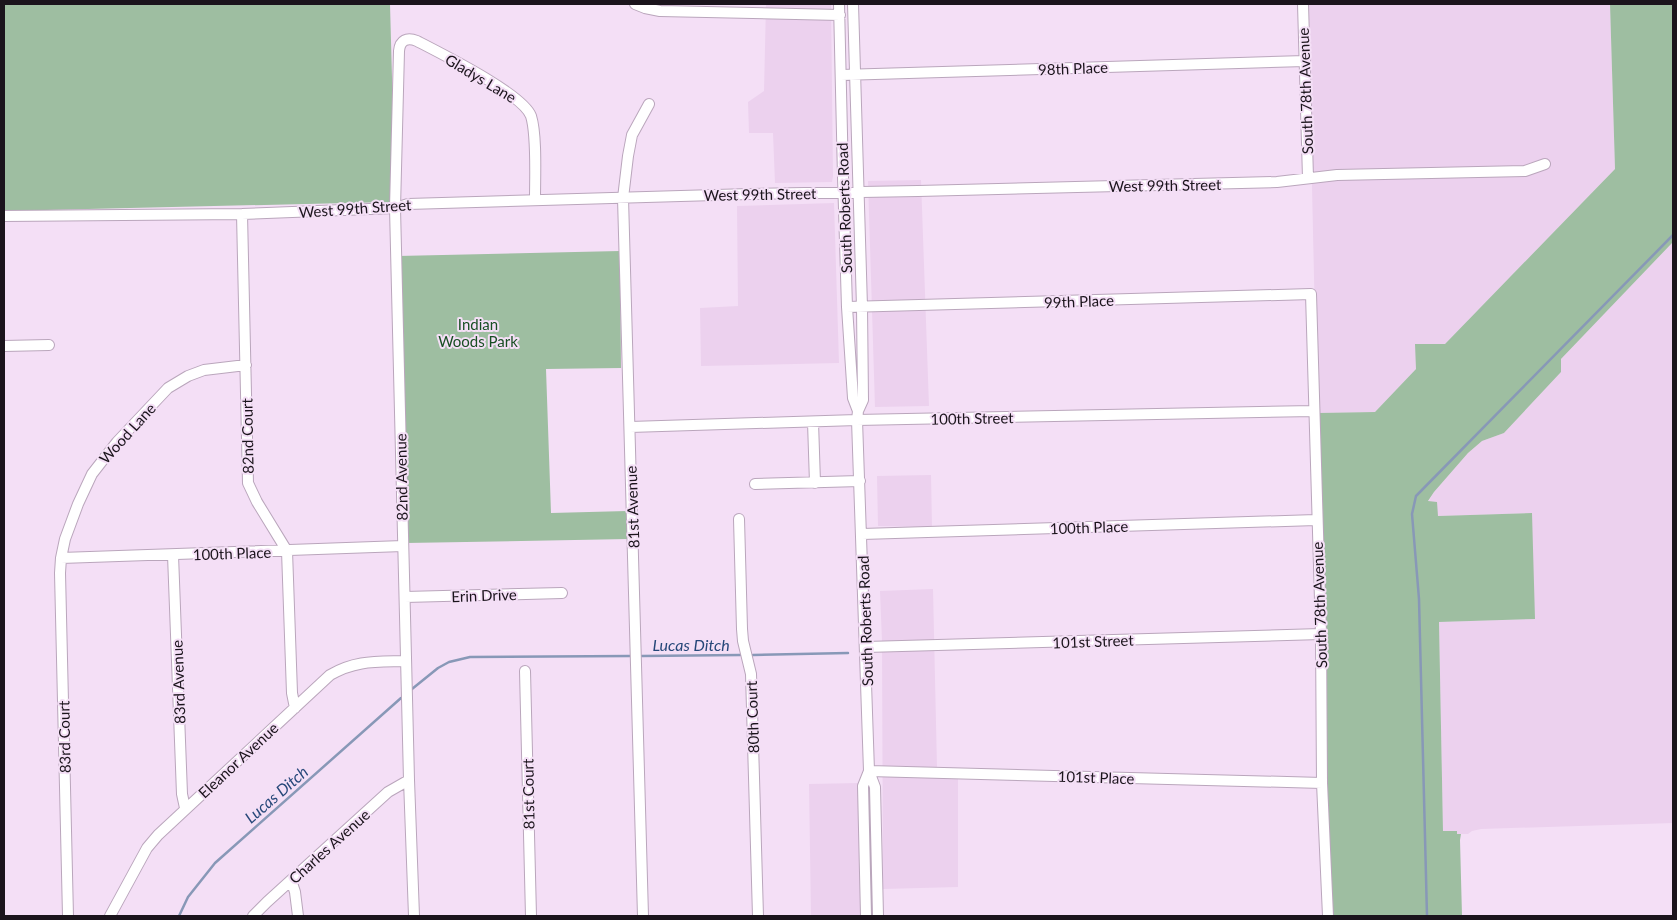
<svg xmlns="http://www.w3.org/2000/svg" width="1677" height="920" viewBox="0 0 1677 920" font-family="Lato,sans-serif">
  <rect width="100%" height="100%" fill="#f4dff6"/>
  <path fill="#ecd1ee" d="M766,4H831L833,176L832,182L775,183L773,133H749L748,102L764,91Z
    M1308,4H1610L1615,169L1445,344L1416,369L1375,412L1317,413Z
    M921,180L929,406L875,407L868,181Z
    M834,203L839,363L701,366L700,308L738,306L737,206Z
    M1673,242V823L1481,829L1472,831L1468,834H1457V831H1443L1439,622L1534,619L1531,513L1438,516L1428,502L1434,492L1468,453L1482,441L1504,433L1561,372V359Z
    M931,475L932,527L878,526L877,476Z
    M933,589L937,767L958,768V887L883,889L882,641L880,591Z
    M859,783L862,916H811L809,784Z"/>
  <path fill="#9ebea1" d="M4,4H390L395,188L393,200L390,202L4,211Z
    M1610,4H1673V242L1561,359V372L1504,433L1482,441L1468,453L1434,492L1428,501L1437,502L1438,516L1532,513L1535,619L1439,622L1443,831H1457V834H1461L1460,840L1462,916H1331L1327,813L1317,413L1375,412L1416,369L1415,344H1445L1615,169Z
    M620,251L621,368L546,369L551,513L627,511L628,539L406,543L398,256Z"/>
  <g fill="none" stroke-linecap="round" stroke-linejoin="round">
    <path stroke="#8898b7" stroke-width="2.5" d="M753,655L848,653
      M642,656L740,655
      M412,689L438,668L449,662L470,657L630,656
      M179,916L188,897L215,863L401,698
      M1427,916L1419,599L1412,514L1416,496L1673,235"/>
    <g stroke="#baa6bc" stroke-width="12">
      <path id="minor" d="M635,4L645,8L660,11L840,15
        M839,4L843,177L847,307L853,398L858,411
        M853,4L862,307L863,400L858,411L857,420L869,771L875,787L878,916
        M1303,4L1308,178
        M841,75L1305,61
        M242,214L248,483L257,502L287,551L292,693L295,708
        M4,216L242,214L395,208L408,204L750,194L918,191L1277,182L1337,175L1525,171L1545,164
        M847,307L1311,294L1321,634L1322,783L1328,916
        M4,346L49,345
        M813,422L815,483
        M630,427L857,420L1314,411
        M755,484L860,481
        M739,519L742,629L743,641L751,674L758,916
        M862,534L1316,520
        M173,555L182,794L185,808
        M61,558L403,546
        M405,597L562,593
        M866,647L1321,634
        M525,671L531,916
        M869,771L1322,783
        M291,880L295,892L298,916
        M68,916L60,573L61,558L65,539L78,504L92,474L117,442L168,388L188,376L204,370L246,365
        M110,916L147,848L158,835L330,675C356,660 376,662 406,661
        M253,916L267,902L388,792L409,780
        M414,916L409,780L395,208L399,51C400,40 407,37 417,41C440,53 523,94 531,116C537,135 535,177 535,199
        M643,916L623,198L628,156L632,135L649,104
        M866,916L863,786L869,771"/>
    </g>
    <use href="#minor" stroke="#fff" stroke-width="10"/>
  </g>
  <g text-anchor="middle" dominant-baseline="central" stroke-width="4" stroke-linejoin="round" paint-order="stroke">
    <g font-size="15" fill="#1b141c" stroke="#f4dff6">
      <text transform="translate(1073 68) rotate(-2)">98th Place</text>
      <text transform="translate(481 78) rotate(31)">Gladys Lane</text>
      <text transform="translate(1305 91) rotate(-92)">South 78th Avenue</text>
      <text transform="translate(1165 185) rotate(-1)">West 99th Street</text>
      <text transform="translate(760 194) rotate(-1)">West 99th Street</text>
      <text transform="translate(355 208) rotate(-4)">West 99th Street</text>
      <text transform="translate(844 208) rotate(-92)">South Roberts Road</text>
      <text transform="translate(1079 301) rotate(-2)">99th Place</text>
      <text transform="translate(972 418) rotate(-1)">100th Street</text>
      <text transform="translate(127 433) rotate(-48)">Wood Lane</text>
      <text transform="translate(247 436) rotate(-91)">82nd Court</text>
      <text transform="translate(401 477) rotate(-91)">82nd Avenue</text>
      <text transform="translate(632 507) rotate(-92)">81st Avenue</text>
      <text transform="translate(1089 527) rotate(-2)">100th Place</text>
      <text transform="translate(232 553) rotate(-2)">100th Place</text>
      <text transform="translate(484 595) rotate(-2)">Erin Drive</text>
      <text transform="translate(1319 605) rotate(-92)">South 78th Avenue</text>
      <text transform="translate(865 621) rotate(-92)">South Roberts Road</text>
      <text transform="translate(1093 641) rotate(-2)">101st Street</text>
      <text transform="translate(178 682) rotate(-92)">83rd Avenue</text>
      <text transform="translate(752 717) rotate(-92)">80th Court</text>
      <text transform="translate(64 737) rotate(-91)">83rd Court</text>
      <text transform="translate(238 760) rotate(-43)">Eleanor Avenue</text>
      <text transform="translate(1096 777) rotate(2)">101st Place</text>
      <text transform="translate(528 794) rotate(-91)">81st Court</text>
      <text transform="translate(329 846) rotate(-42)">Charles Avenue</text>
    </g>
    <g font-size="15" fill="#184f23" stroke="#f4dff6">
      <text x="478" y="324">Indian<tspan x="478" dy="17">Woods Park</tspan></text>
    </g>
    <g font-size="16" font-style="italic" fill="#264779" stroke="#f4dff6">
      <text x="691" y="644">Lucas Ditch</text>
      <text transform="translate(276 794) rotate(-41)">Lucas Ditch</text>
    </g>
  </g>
  <rect width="1677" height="920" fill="none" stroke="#1b141c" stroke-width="10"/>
</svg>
